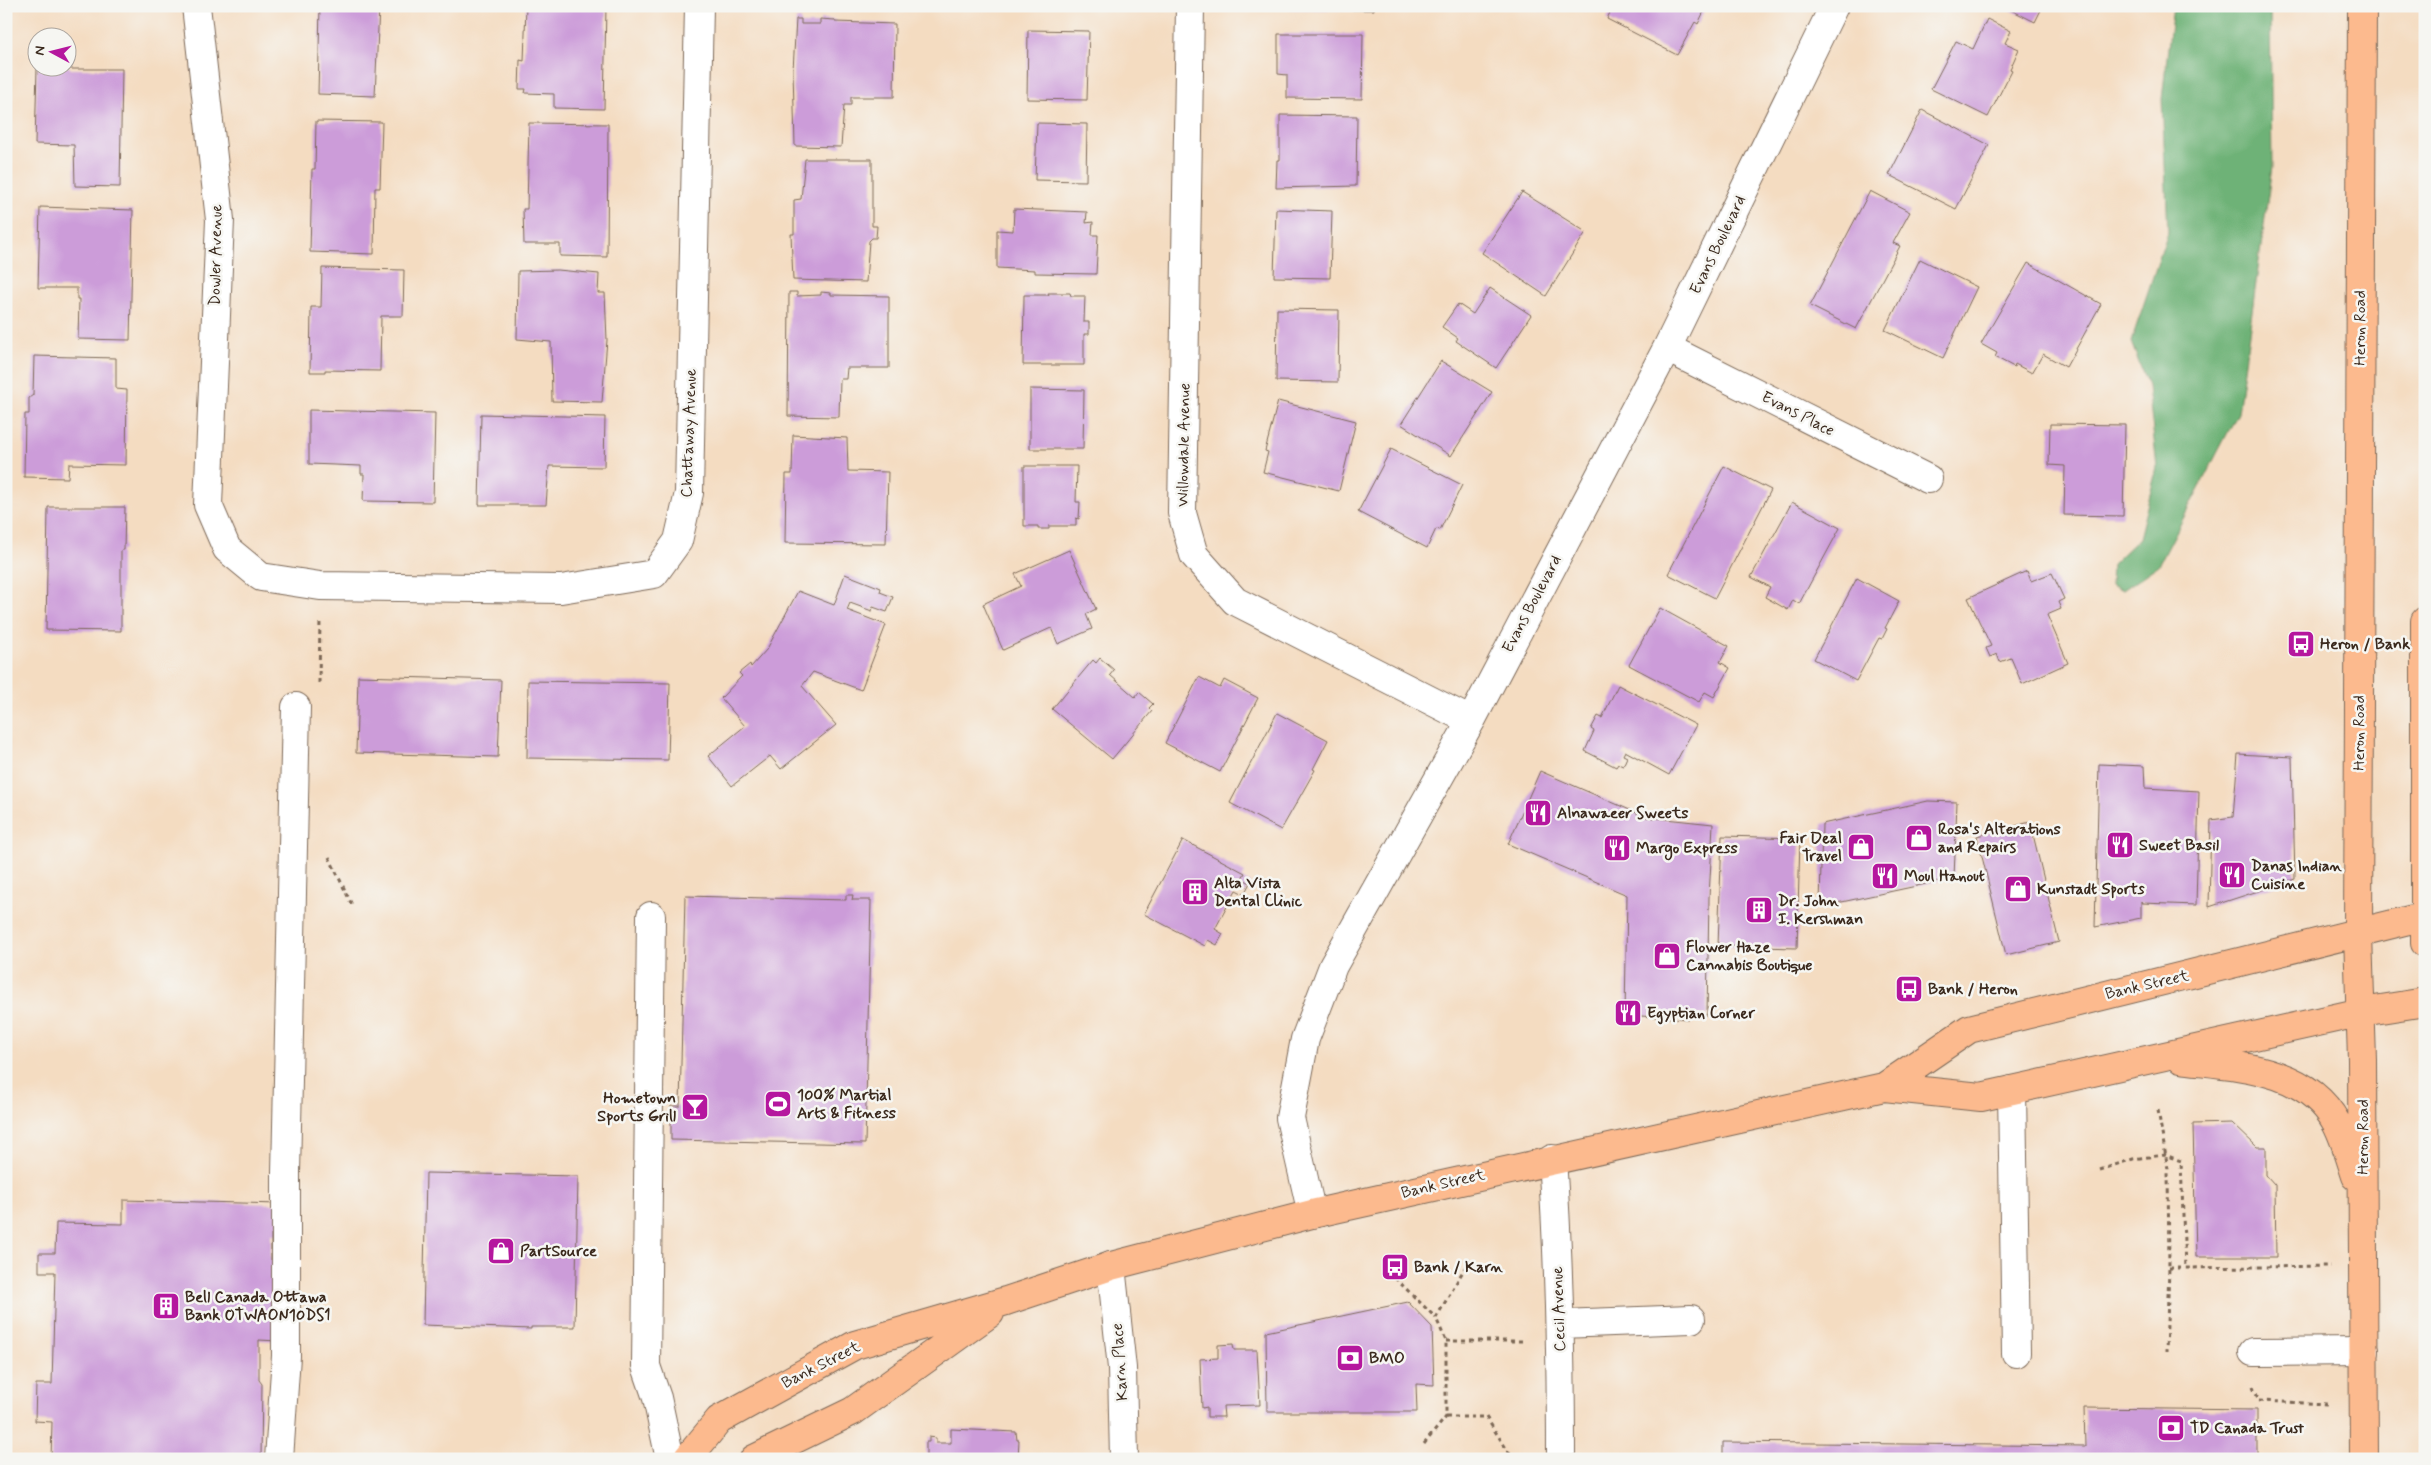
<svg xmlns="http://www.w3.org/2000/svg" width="2431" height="1465" viewBox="0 0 2431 1465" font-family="Mynerve,sans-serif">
  <rect width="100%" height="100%" fill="#f6f6f2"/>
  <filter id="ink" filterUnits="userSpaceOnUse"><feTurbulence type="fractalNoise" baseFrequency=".02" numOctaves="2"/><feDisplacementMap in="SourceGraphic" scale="10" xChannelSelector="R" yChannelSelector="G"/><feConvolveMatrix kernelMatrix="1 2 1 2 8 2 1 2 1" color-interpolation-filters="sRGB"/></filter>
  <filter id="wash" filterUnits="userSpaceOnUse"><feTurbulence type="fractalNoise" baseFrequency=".0096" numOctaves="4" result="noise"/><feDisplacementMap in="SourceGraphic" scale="20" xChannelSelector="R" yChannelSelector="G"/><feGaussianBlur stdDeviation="1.12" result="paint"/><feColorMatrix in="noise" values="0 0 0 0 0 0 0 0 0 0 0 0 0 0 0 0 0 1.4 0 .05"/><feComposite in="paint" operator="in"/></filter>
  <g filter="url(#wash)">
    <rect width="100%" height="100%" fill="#f4dcc1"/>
    <path fill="#6eb277" stroke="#546e4a" d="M2173,6H2270L2272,167L2238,413L2159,565L2123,590L2111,585L2112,564L2139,538L2157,467L2148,386L2131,342L2168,232L2162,99Z"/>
    <g id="blocks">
      <path fill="#cc9cd9" d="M320,6H379L375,96L318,94Z
        M526,6H606L604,109L554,108V94L525,93L526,89H519L520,60L524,61Z
        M1289,6H1374V10L1289,9Z
        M1613,6H1704L1706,7L1698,24L1695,22L1677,55L1607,19Z
        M2003,6H2043L2035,22Z
        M796,19H801V24H820V19L835,20V22L895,24L894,97H851V105H844L841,147L795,146L793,70Z
        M1987,19L2011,31L2005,43L2019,49L2010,69L2012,70L1988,117L1931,89L1956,41L1973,49Z
        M1028,30L1089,31L1087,100L1027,99Z
        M1278,34H1363L1362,99L1287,98V75L1278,74Z
        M68,66L71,69H122L120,187L75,186L74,145L35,144L37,68Z
        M1922,110L1989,145L1956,209L1889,175Z
        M1280,115L1357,116L1356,186L1276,188L1277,160H1280Z
        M316,121L382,122L380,188H375L374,254L310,252L312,169H315Z
        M529,123L608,124L607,257L560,256V244H524L523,209H527Z
        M1037,123L1087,124L1086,181L1035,180Z
        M805,159H872V226H877L876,238H872L869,241L866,282L793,280L791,234H794V200L801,199Z
        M1870,191L1910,212L1893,243L1900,246L1856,329L1810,306Z
        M1522,192L1586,232L1546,296L1482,253Z
        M40,207L133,210L130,340L78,339L79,299H77V288H38Z
        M1014,209L1087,212L1086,223L1093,222L1092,235H1098L1096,274L1035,273V270L997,268V230L1013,231Z
        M1276,209L1332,211L1330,278L1274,277Z
        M1920,259L1977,287L1943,358L1885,330Z
        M2028,263L2101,304L2066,367L2043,354L2032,373L2015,364L2014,367L1995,357L1997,353L1981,344Z
        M322,268L404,270L403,316H381L380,371L325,370V372H310L311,307H321Z
        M558,270L599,274L598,293H605L607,340L602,402L552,401L551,342L517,339L518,271Z
        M1490,288L1531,315L1496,368L1456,341L1458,338L1442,327L1458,304L1473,314Z
        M789,292H797V296L821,295V292L831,293V295L889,296V368H847L846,379H840L839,417L788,416Z
        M1048,293H1070L1071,296H1085L1084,322H1089V334H1084V365H1023L1024,295H1049Z
        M1277,309L1339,310L1338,382L1276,381Z
        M34,356L116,358V389L127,390L126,465L69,464L68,478L24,477L25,414H29V398L33,395Z
        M1441,361L1492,392L1451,456L1401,424Z
        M1030,389L1084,390L1083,449H1030Z
        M1278,401L1356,421L1339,491L1263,472L1268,452L1265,451Z
        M309,410L435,413L433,502L363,501L364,474H361V466L309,464Z
        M481,414L605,417L604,467L549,466L546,505H479Z
        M2050,424L2125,425L2123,516L2064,515L2065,466L2049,465Z
        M793,435L847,438L848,471L888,472L886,544L785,543L786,474H792Z
        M1391,449L1462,485L1440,530L1436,529L1427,548L1358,512Z
        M1024,466H1077L1076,502H1080L1079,519L1076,518V526H1049V529H1038V526H1024Z
        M1724,466L1771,490L1715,598L1668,574Z
        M1792,502L1840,528L1799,604L1793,600L1788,610L1765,597L1770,587L1751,577Z
        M48,507H125L124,550H121V631L46,630Z
        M1069,550L1096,609L1086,614L1092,629L1058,644L1051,628L1003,650L983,604L1021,586L1015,574Z
        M2027,571L2031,581L2052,573L2064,599L2058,602L2061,609L2047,615L2068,663L2022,684L2011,658L2000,662L1997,654L1990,657L1986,648L1991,646L1968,598Z
        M845,574L881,588L880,592L893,597L887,612L873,607L872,611L850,603L847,610L886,625L861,690L813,672L802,686L836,725L781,769L770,756L732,786L708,756L745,726L721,698L742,676L739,673L750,664L751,667L767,649L798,591L834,605Z
        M1857,578L1899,601L1885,628L1887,629L1882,639L1879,638L1856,681L1814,659Z
        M1660,608L1729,646L1720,662L1730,668L1714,697L1705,692L1699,702L1629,665Z
        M1100,658L1114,670L1110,675L1135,697L1139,692L1153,704L1149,708L1152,711L1112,759L1052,709L1093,660L1096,663Z
        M358,676L501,680L498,757L356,753Z
        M1199,677L1220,688L1224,680L1258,698L1220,772L1165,743Z
        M528,681L670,683L668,760L527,758Z
        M1618,685L1696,725L1669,775L1625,751L1623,755L1627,757L1623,766L1618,764L1616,767L1585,751L1594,731L1591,729L1598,716L1602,718Z
        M1277,713L1328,740L1313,769L1315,770L1281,830L1230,803Z
        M2238,754L2292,757L2295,879L2209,907L2211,820L2233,817Z
        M2099,764L2144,766L2145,788L2199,791L2196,905L2142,903L2141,901V918L2095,927Z
        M1540,771L1646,817L1713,824L1709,897L1707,1015H1688V1019L1625,1015L1627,895L1508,844Z
        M1928,801L1957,802L1954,878L1823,906V903L1820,905L1822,824Z
        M2030,822L2059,942L2006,955L1977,836Z
        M1722,836L1800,838L1797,948L1718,946Z
        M1183,840L1245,873L1242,878L1250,883L1244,894L1236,890L1215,929L1223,934L1217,945L1208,940L1205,946L1144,914Z
        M846,895H853L852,900H871L865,1144L671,1140V1106H680L685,896L846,900Z
        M2232,1123L2257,1147H2266V1175L2275,1185L2276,1257H2196L2193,1124Z
        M426,1173L578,1176L575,1327H531V1329L423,1325Z
        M123,1200L280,1204L279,1234H271V1260H279L278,1341L259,1340V1380L262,1384L261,1459H51L52,1422L35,1421L36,1384H52L55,1272H39V1253H55L56,1223L123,1224Z
        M1408,1302L1432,1327L1434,1385L1416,1384L1417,1412H1267L1266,1332Z
        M1233,1344L1234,1350H1257L1260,1405L1223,1406L1224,1417H1207V1407L1202,1408L1200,1359L1218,1358V1345Z
        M2084,1408L2257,1410V1459H1723V1442L2085,1446Z
        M951,1429L1016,1432L1017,1440H1019L1018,1459H926V1442H929V1437L936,1438V1443H951Z"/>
    </g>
  </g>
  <g filter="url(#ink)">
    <use href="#blocks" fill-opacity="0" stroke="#7c6857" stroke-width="1"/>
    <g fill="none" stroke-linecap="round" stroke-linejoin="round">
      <g stroke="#7c6857" stroke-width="30">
        <path id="minor" d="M196,6L220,220L208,505L227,549L261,577L320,586L561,589L654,574L678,541L689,493L699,6
          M1190,6L1182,513L1194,555L1235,601L1471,721
          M1667,348L1928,479
          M651,916L646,1366L657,1398L670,1459
          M2012,1090L2016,1353
          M1552,1159C1559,1259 1561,1359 1561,1459
          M1312,1214L1290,1118L1305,1039L1333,966L1471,721L1667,348L1834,6
          M1111,1266L1122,1368L1124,1459
          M1561,1324L1691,1319
          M2253,1352L2364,1351
          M279,1459L286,1356V1173L296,707"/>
      </g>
      <g stroke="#7c6857" stroke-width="30">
        <path id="major" d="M2362,6L2358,934L2362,1060L2364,1459
          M2425,621V943
          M2181,1059C2235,1066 2306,1067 2336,1122C2345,1139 2350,1158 2356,1176
          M1884,1087L1969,1029L2425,916
          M687,1459L719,1420L855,1345L1006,1301L1111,1266L1312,1214L1884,1087L1981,1097L2362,1012L2425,1002
          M754,1459L853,1411L990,1313"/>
      </g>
      <path stroke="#7c6857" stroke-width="3" stroke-dasharray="4 4" stroke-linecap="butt" d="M319,683L320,619
        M329,857L352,905
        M2158,1110L2168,1169L2169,1268L2166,1352
        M2100,1170L2133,1159L2165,1155L2181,1161L2185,1268L2330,1266
        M2169,1268H2185
        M1395,1278L1436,1318
        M1446,1341H1526
        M2253,1386L2259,1401L2329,1404
        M1446,1417H1486L1513,1459
        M1424,1444L1446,1417V1341L1436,1318L1470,1259"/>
      <use href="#minor" stroke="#fff" stroke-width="28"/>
      <use href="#major" stroke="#fcba8e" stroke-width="28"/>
    </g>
  </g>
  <defs>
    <g id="bus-square" transform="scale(1.4375)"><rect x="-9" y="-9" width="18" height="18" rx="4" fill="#b5179e" stroke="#f6f6f2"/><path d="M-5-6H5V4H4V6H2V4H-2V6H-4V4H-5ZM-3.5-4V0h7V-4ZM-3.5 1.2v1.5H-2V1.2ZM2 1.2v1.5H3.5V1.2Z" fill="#fff"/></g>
    <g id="restaurant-square" transform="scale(1.4375)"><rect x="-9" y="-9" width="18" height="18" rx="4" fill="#b5179e" stroke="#f6f6f2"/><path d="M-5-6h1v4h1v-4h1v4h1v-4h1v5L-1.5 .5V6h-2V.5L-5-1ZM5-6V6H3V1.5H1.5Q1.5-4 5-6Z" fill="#fff"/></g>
    <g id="shop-square" transform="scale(1.4375)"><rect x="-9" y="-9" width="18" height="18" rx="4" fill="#b5179e" stroke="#f6f6f2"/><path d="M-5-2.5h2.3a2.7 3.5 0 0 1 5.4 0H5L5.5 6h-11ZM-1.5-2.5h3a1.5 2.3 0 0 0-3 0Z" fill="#fff"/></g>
    <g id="building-square" transform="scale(1.4375)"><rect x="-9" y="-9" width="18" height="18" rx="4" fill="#b5179e" stroke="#f6f6f2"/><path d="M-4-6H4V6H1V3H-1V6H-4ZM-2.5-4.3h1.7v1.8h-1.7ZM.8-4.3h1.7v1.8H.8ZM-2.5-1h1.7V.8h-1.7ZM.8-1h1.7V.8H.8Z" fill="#fff"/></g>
    <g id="stadium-square" transform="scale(1.4375)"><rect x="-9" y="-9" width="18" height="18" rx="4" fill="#b5179e" stroke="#f6f6f2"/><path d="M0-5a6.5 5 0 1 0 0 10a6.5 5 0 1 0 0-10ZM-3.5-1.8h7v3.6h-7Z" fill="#fff"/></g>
    <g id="bar-square" transform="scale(1.4375)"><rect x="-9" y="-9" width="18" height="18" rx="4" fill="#b5179e" stroke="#f6f6f2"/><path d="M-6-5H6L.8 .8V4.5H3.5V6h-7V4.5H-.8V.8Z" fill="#fff"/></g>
    <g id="bank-square" transform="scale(1.4375)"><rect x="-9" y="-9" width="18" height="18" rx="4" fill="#b5179e" stroke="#f6f6f2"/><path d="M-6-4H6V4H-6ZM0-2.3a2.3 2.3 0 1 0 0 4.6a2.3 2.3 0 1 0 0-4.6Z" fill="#fff"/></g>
  </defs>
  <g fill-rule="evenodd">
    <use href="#bus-square" x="2301" y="644"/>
    <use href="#restaurant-square" x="1538" y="813"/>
    <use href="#shop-square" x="1919" y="838"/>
    <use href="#restaurant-square" x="2120" y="845"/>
    <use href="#shop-square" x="1861" y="847"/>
    <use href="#restaurant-square" x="1617" y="848"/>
    <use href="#restaurant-square" x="2232" y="875"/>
    <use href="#restaurant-square" x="1885" y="876"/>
    <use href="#shop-square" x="2018" y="889"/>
    <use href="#building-square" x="1195" y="892"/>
    <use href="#building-square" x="1759" y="910"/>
    <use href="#shop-square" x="1667" y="956"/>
    <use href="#bus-square" x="1909" y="989"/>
    <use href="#restaurant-square" x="1628" y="1013"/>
    <use href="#stadium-square" x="778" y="1104"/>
    <use href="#bar-square" x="695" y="1107"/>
    <use href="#shop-square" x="501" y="1251"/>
    <use href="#bus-square" x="1395" y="1267"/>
    <use href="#building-square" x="166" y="1306"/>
    <use href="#bank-square" x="1350" y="1358"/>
    <use href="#bank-square" x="2171" y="1428"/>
  </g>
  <g text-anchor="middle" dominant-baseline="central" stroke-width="5" stroke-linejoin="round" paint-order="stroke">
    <g font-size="16" fill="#3b2a1e" stroke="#f6f6f2">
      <text transform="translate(1718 245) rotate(-64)">Evans Boulevard</text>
      <text transform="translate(216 255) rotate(-89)">Dowler Avenue</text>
      <text transform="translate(2360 328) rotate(-90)">Heron Road</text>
      <text transform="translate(1798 414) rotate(27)">Evans Place</text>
      <text transform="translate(689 433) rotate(-88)">Chattaway Avenue</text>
      <text transform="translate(1184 445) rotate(-89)">Willowdale Avenue</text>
      <text transform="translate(1532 604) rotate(-62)">Evans Boulevard</text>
      <text transform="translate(2359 733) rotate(-90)">Heron Road</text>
      <text transform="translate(2147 985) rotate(-13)">Bank Street</text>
      <text transform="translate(2363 1137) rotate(-90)">Heron Road</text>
      <text transform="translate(1443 1184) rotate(-13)">Bank Street</text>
      <text transform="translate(1559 1309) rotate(-92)">Cecil Avenue</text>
      <text transform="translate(1120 1362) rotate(-94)">Karn Place</text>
      <text transform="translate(821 1365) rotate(-27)">Bank Street</text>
    </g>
    <g font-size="16" font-weight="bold" fill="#3b2a1e" stroke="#f6f6f2" text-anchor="start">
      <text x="2320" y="644">Heron / Bank</text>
      <text x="1557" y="813">Alnawaeer Sweets</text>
      <text x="1938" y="829">Rosa's Alterations<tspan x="1938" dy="18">and Repairs</tspan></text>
      <text x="1842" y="838" text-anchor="end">Fair Deal<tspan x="1842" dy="18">Travel</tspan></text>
      <text x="2139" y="845">Sweet Basil</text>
      <text x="1636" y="848">Margo Express</text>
      <text x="2251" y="866">Danas Indian<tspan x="2251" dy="18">Cuisine</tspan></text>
      <text x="1904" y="876">Moul Hanout</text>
      <text x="1214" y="883">Alta Vista<tspan x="1214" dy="18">Dental Clinic</tspan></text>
      <text x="2037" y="889">Kunstadt Sports</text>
      <text x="1778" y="901">Dr. John<tspan x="1778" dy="18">I. Kershman</tspan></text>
      <text x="1686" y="947">Flower Haze<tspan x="1686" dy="18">Cannabis Boutique</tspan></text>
      <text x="1928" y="989">Bank / Heron</text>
      <text x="1647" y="1013">Egyptian Corner</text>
      <text x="797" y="1095">100% Martial<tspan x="797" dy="18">Arts &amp; Fitness</tspan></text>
      <text x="676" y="1098" text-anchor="end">Hometown<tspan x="676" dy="18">Sports Grill</tspan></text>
      <text x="520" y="1251">PartSource</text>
      <text x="1414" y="1267">Bank / Karn</text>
      <text x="185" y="1297">Bell Canada Ottawa<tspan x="185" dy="18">Bank OTWAON10DS1</tspan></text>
      <text x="1369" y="1358">BMO</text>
      <text x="2190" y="1428">TD Canada Trust</text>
    </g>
  </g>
  <rect width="2431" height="1465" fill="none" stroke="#f6f6f2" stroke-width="25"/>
  <g transform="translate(52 52) rotate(277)"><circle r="24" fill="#f6f6f2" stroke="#aba49d"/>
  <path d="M0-4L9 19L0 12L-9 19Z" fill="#b5179e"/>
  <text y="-8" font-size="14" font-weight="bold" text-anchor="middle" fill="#3b2a1e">N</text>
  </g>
</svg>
